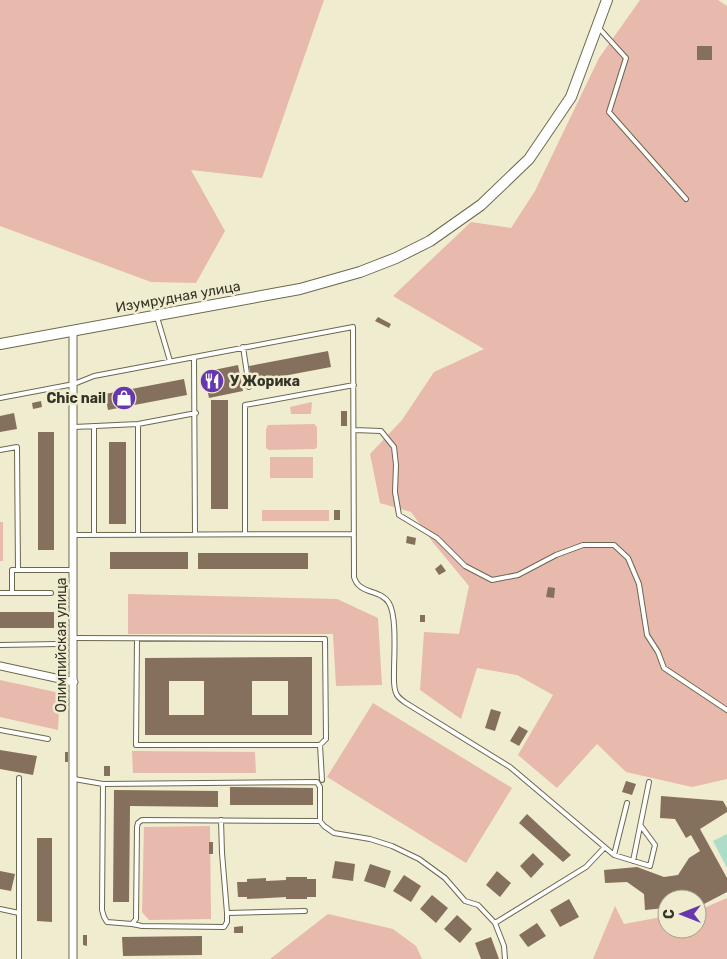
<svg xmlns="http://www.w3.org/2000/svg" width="727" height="959" viewBox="0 0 727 959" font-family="Rubik,sans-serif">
  <rect width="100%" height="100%" fill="#f0eccf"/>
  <path fill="#e8b9ad" d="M0,0H324L262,178L191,170L225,231L196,283L151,282L0,226Z
    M640,0H718L727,6V779L692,787L626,772L597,744L557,788L518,755L553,695L517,675L477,668L461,719L420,690L424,632L459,634L469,586L435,545L411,512L380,503L370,454L402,420L434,372L484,349L393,296L471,222L511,228L535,191L599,58Z
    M312,402L311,414H291L290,407Z
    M314,424L317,427V447L315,449L269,450L266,448V429L268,425Z
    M270,457H313V478H270Z
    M262,510H329V521H262Z
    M0,522H3V561H0Z
    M128,594L337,599L378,618L382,685L336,686L333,634H128Z
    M0,680L60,693L58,730L0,717Z
    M373,703L512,788L466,863L327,777Z
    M132,751L255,752L256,773H133Z
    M210,826L211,919L149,920L142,912L144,827Z
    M727,898V959H593L615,906L624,924L667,916V929H697V911Z
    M328,914L393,929L416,946L422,959H270Z"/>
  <path fill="#acddc8" d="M727,834V868L713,841Z"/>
  <path fill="#84705c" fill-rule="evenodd" d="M697,46H712V60H697Z
    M378,317L391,324L389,328L375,321Z
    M328,351L331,367L252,382L249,366Z
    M238,365L243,391L209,398L204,372Z
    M184,379L187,395L108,410L105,394Z
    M211,400H228V509H211Z
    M41,401L42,407L33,409L32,403Z
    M341,411H347V426H341Z
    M14,413L17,429L0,432V416Z
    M38,432H54V550H38Z
    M109,442H126V524H109Z
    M334,510H340V520H334Z
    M407,536L416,538L415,545L406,543Z
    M110,552H188V569H110Z
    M198,553H308V569H198Z
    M441,564L446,571L439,575L435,569Z
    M548,587L555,588L554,598L546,597Z
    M0,612H54V628H0Z
    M420,615H425V622H420Z
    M312,657V735H145V658ZM169,681H204V715H169ZM252,681H288V715H252Z
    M491,709L501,712L495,731L485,728Z
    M519,726L528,731L519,746L510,741Z
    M0,750L37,756L33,775L0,769Z
    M65,752H68V762H65Z
    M104,766H110V776H104Z
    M626,781L636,784L632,795L622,792Z
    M230,787L313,788V805H230Z
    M114,790L218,791V807L130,806L129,902H113Z
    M661,796L723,801L727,808V812L700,829L727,878V892L704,904H697V899H667V907L665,908L645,910L644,894L627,882L605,883L604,870L637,867L664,877L678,875L689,858L700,851L691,835L686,838L675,819L660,818Z
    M527,814L571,855L563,862L519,823Z
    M37,838H52V922L37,921Z
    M209,842H213V854H209Z
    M533,853L544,864L531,878L520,866Z
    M335,861L355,864L353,881L332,878Z
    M370,864L391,871L385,888L364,881Z
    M0,871L15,874L11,891L0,889Z
    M497,871L511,883L500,897L486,885Z
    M404,875L421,886L411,902L393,891Z
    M286,877H307V879H316V897H307V899H286V897L247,899V897H238L237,882H247V879L266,878V881L286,880Z
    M432,895L448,908L436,923L420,909Z
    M569,899L579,917L560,927L550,910Z
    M457,915L472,929L460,943L444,929Z
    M537,923L546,936L528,947L519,935Z
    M243,926V933H234V927Z
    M83,935H87V946L83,945Z
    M202,936V955L123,956L122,937Z
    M491,937L499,959H481L475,943Z"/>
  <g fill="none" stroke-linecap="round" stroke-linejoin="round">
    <g stroke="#6c684e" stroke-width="6">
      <path id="lane" d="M598,27L626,58L609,112L686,199
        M157,317L170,361
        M243,347L249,387
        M194,357L195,534
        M0,398L74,384L94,376L353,327L354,577C359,595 381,589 389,603C397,616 394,656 394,672C394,679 393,689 397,695C399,698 403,701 406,703L510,767L614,855L650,866L655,845L641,826
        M138,424V534
        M94,426V535
        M74,427L138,424L196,413
        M354,430L381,431L394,447L396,465L395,492L399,515L437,538L465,566L492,580L518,575L556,555L583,545H614L628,558L639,584L647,635L658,652L664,668L727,710
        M0,450L17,447L18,570
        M245,534V405L354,385
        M74,535L354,534
        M0,593H12V570H74
        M12,593H51
        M74,638L325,639L326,739L320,745H136L137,639
        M0,645L58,644
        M0,730L48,739
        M320,745L322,780
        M74,779L103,784L317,782L320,787V821L324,826L334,833L370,839L392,846L419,859L445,878L465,901L478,905L495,923L504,946L505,959
        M103,784L102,910L104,917L107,922L132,924L136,919L137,827L138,823L142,820L320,821
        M221,820L222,853L227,913
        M614,855L627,803
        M633,861L649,782
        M0,909L19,913
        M495,923L586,867L604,848
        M132,924L142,926L224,927L227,922V913L305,911
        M19,959V778"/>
    </g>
    <g stroke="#6c684e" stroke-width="9">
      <path id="street" d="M73,330V959
        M0,666L74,682"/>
    </g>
    <g stroke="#6c684e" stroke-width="12">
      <path id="secondary" d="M0,344L300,289L360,272L396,258L430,241L481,205L529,159L571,97L607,0"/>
    </g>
    <use href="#lane" stroke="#fff" stroke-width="4"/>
    <use href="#street" stroke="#fff" stroke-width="7"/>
    <use href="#secondary" stroke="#fff" stroke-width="10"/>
  </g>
  <defs>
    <g id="restaurant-disc" transform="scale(1.25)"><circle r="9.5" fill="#6637ae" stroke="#f0eccf"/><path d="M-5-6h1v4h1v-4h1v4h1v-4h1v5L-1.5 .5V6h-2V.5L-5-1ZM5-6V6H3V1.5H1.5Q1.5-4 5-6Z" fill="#fff"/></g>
    <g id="shop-disc" transform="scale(1.25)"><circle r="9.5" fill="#6637ae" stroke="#f0eccf"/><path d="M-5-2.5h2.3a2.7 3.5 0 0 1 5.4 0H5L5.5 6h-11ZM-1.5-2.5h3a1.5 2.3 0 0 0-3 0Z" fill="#fff"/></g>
  </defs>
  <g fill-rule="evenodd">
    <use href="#restaurant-disc" x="212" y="381"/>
    <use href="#shop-disc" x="124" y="398"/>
  </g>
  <g text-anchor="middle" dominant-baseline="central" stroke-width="5" stroke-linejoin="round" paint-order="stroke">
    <g font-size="14" fill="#343327" stroke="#f0eccf">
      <text transform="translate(178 297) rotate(-10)">Изумрудная улица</text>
      <text transform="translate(61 645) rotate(-90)">Олимпийская улица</text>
    </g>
    <g font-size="14" font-weight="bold" fill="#343327" stroke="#f0eccf" text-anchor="start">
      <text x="230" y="381">У Жорика</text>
      <text x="106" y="398" text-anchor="end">Chic nail</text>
    </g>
  </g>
  <g transform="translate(682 914) rotate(270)"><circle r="24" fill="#f0eccf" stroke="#a5a28c"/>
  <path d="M0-4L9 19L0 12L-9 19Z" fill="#6637ae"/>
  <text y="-8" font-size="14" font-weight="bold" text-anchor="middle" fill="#343327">С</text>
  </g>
</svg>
